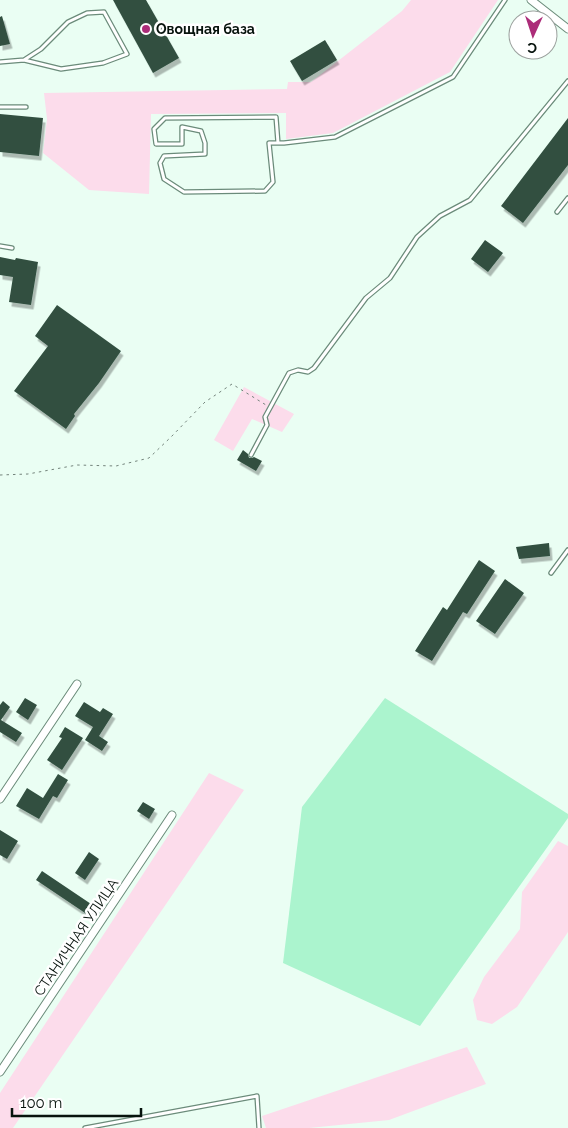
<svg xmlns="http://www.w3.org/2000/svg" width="568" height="1128" viewBox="0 0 568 1128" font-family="Raleway,sans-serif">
  <defs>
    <filter id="shadow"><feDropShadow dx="2.5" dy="4.5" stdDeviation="0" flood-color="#0004"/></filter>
  </defs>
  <rect width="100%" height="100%" fill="#eafef3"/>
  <path fill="#fcdceb" d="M411,0H498L450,72L333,133L286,139V113L151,114L149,194L89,190L43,153L47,119L44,93L287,89L288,82H311L402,11Z
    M244,387L294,414L282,432L252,419L233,451L214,440Z
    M209,773L244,790L13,1128H0V1093Z
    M558,841L568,846V932L517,1007L492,1024L477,1020L473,1000L484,977L520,929L522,892Z
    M467,1047L486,1084L389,1120L309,1128H266L262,1116Z"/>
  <path fill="#abf4ce" d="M385,698L568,814V818L420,1026L283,963L302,807Z"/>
  <path fill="#325041" filter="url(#shadow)" d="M113,0H146L179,58L153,73Z
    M2,16L10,44L0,46V17Z
    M325,40L337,60L302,81L290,61Z
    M0,114L43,118L39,156L0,152Z
    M568,118V165L523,223L501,206Z
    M485,240L503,253L488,272L471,259Z
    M0,257L15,260L16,258L38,262L31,305L9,302L13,277L0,275Z
    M57,305L121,351L99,383L74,414L75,416L66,429L14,391L48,346L35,336Z
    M243,450L248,454L249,458H252L254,457L262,461L256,471L237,460Z
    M549,543L550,556L519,559L516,547Z
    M479,560L495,571L467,614L463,612L432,661L415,651L443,607L447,610Z
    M505,579L524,593L495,634L476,621Z
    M25,698L37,705L28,720L16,712Z
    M3,701L10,707L1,720L22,733L16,742L0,732V705Z
    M84,702L100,712L103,708L113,714L99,736L108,742L102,751L85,740L93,727L75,716Z
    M65,727L83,738L62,770L47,760L62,738L59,737Z
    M58,774L68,780L57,798L53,796L39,819L16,806L27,788L43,798Z
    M143,802L155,809L149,819L137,811Z
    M0,830L18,841L7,859L0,855Z
    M89,852L99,859L85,880L75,873Z
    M42,871L97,908L91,917L36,880Z"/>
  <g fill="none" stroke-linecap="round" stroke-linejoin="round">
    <g stroke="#6b8b7a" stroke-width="5.5">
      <path id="service" d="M0,62L24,60L61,69L103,63L127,54L104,12L87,13L68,22L41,49L24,60
        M0,107H26
        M278,143L276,117L165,118L154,129L156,144H182V127L201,131L205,143V154L164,156L160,163L164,179L184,192L265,191L273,182L269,143H284L335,137L453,77L505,0
        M557,212L568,198
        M0,246L12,248
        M251,455L267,425L265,417L289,373L298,370L308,372L314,368L366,298L390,278L417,237L440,216L470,200L568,81
        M551,573L568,550
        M85,1128L257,1096L259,1128"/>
    </g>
    <g stroke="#6b8b7a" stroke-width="9">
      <path id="minor" d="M531,0L568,29
        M0,799L77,684
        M0,1072L172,815"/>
    </g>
    <path stroke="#73837b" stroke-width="1" stroke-dasharray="2.5 4" stroke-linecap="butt" d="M0,475L28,474L77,465L116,466L149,458L171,437L205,402L232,384L266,405"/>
    <use href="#service" stroke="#fff" stroke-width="3"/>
    <use href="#minor" stroke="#fff" stroke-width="7"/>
  </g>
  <circle fill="#ac2c79" stroke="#fff" stroke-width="2" cx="146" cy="29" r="5"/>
  <g text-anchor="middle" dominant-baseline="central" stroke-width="5" stroke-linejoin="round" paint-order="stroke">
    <g font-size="14" font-weight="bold" fill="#07130d" stroke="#fff" text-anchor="start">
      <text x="156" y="29">Овощная база</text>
    </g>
    <g font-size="14" fill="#07130d" stroke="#fff">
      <text transform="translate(76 937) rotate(-56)">СТАНИЧНАЯ УЛИЦА</text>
    </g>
  </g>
  <g transform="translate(533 35) rotate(183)"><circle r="24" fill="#ffffff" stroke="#9ca19e"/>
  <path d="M0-4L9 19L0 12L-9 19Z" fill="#ac2c79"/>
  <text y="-8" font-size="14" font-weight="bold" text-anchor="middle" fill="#07130d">С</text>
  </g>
  <path d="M12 1108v8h129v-8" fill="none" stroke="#07130d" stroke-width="2.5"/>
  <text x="20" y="1108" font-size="15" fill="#07130d" stroke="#ffffff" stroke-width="4" paint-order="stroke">100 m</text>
</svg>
